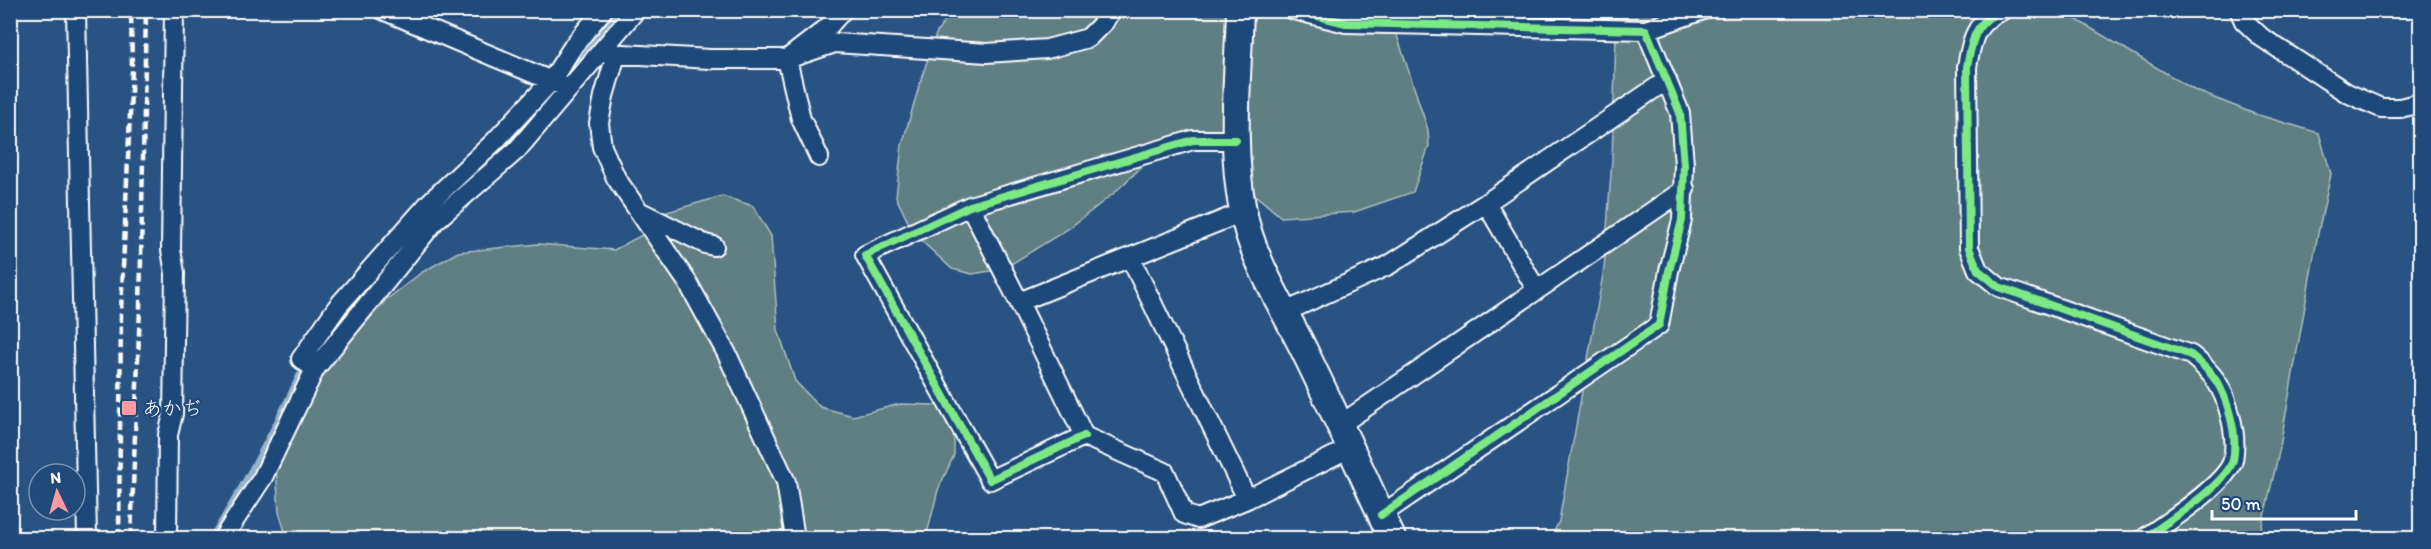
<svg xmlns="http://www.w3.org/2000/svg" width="2431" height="549" viewBox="0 0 2431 549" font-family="Itim,'Klee One',sans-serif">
  <rect width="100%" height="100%" fill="#295383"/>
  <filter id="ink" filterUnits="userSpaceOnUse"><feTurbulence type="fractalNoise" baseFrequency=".0167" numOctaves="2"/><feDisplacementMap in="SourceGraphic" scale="12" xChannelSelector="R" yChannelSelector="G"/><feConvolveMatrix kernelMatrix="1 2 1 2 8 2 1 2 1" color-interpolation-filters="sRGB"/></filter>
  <g filter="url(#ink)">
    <path fill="#5e7f83" stroke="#aebfc1" stroke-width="1.5" d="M951,11H1389L1428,130L1429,146L1413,192L1354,212L1281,217L1254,194L1232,160L1212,140L1149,160L1113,194L1068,229L1003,269L972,274L952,269L914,234L896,197L902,145L920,83L936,34Z
      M1615,11H2062L2194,90L2255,114L2319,133L2331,174L2318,233L2279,452L2259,538H1551L1559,521L1604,269L1612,160L1616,36Z
      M722,196L753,206L771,236L778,330L795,381L820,407L853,416L900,404L936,405L954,421V455L938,490L926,538H287L279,512L275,453L297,401L386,300L421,273L458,252L538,244L614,250L644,234L664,213Z"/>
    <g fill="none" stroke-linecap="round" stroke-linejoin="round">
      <path stroke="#97b3cb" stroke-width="6" d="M571,71L619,10
        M450,196L513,138L552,95
        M328,336L402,247
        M211,538C244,486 273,432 299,376L306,366"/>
      <g stroke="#fff" stroke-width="22">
        <path id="street" d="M76,10L87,538
          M383,10L561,85
          M1294,10L1346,23L1646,30L1680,113L1684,165L1682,220L1669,271L1659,325L1381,515
          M2003,10C1975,21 1972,39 1967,67L1969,248L1978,270L1999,287L2191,355C2213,373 2223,386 2230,415C2234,429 2236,444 2233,460C2227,484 2166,523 2145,538
          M2239,10L2244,21L2261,37L2347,93L2381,108H2400L2420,103
          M1646,30L1703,10
          M606,53L710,59H787L835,43L987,53L1047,49L1088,38L1104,22L1111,10
          M616,55L604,96L599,123L602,147L616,178L688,283L726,352L786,482L795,538
          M819,157L801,119L787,59L827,28L843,10
          M1486,203L1536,289
          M970,206L1019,302
          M639,211L705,244L714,246
          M1243,212L1019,302L1084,436L1165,472L1184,514L1198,519L1247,499L1352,447
          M1130,257L1247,499
          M1285,312L1389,265L1486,203L1667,80
          M315,369L301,359L338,306L430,202L495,141L551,81L574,45L603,10
          M1341,424L1685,189
          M1084,436L990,480L865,255L970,206L1193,140H1236
          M167,538L168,435L173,414L175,273L171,250L174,10
          M223,538L263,477L315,369L435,221L517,150L636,10"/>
      </g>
      <g stroke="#fff" stroke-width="30">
        <path id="secondary" d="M1240,10C1238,76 1230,146 1243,211C1252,259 1282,305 1303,348C1334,411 1363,475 1392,538"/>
      </g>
      <use href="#street" stroke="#1f4a7a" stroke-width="18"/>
      <use href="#secondary" stroke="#1f4a7a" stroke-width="26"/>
      <path stroke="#fff" stroke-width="4.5" stroke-dasharray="9 4.5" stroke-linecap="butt" d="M119,538L121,312L132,70L131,10
        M131,538L140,308L146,10"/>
      <g stroke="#1f4a7a" stroke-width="11">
        <path id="cycleway" d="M1294,10L1346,23L1646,30L1680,113L1684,165L1682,220L1669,271L1659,325L1381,515
          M2003,10C1975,21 1972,39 1967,67L1969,248L1978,270L1999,287L2191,355C2213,373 2223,386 2230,415C2234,429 2236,444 2233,460C2227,484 2166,523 2145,538
          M1084,436L990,480L865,255L970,206L1193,140H1236"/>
      </g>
      <use href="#cycleway" stroke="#7ce984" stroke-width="8"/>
    </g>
  </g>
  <rect fill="#ff9aa2" stroke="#1f4a7a" stroke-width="2" x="121" y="400" width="16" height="16" rx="3"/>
  <g text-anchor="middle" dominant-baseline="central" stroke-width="4.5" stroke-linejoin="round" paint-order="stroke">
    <g font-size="20" fill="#fff" stroke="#1f4a7a" text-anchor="start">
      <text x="142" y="408">あかぢ</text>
    </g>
  </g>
  <rect width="2431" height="549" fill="none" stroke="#1f4a7a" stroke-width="36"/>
  <rect x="18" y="18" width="2395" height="513" fill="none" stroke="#fff" stroke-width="2" filter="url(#ink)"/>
  <g transform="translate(57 492) rotate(355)"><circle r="28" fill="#1f4a7a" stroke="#7992af" stroke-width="1.5"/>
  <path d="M0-4.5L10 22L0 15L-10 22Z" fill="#ff9aa2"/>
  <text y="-9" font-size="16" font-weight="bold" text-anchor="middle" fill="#ffffff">N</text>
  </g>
  <path d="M2212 510v9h144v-9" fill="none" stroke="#ffffff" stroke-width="3"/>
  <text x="2221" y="510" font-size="18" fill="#ffffff" stroke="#1f4a7a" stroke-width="4.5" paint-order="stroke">50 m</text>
</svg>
